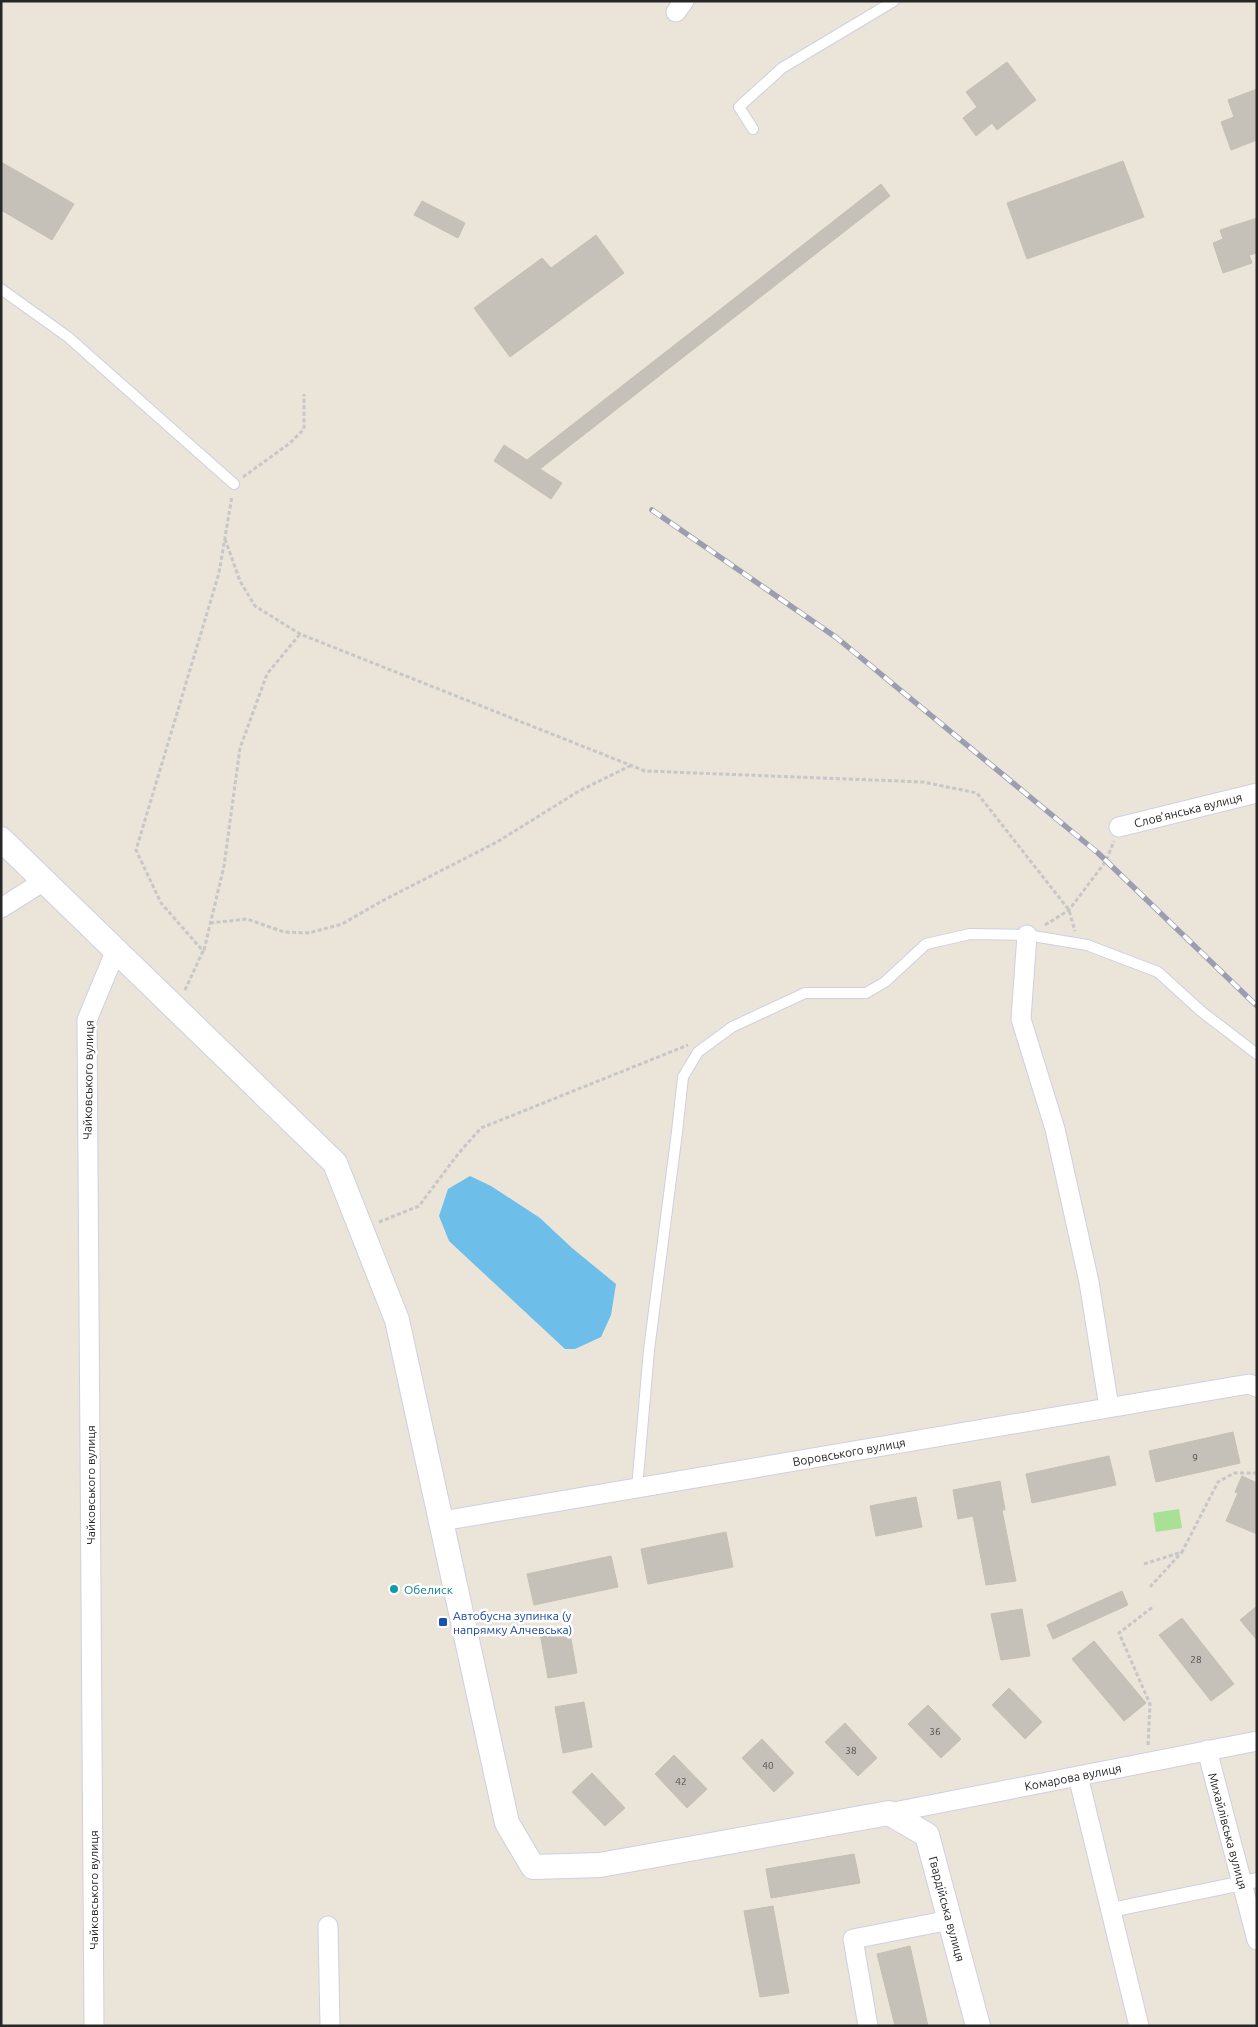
<svg xmlns="http://www.w3.org/2000/svg" width="1258" height="2027" viewBox="0 0 1258 2027" font-family="Ubuntu,sans-serif">
  <rect width="100%" height="100%" fill="#eae4d9"/>
  <path fill="#a8e096" d="M1179,1509L1182,1528L1156,1532L1153,1513Z"/>
  <path fill="#6ebeea" d="M470,1176L491,1186L540,1218L572,1248L616,1284L611,1315L601,1337L575,1349H565L449,1241L439,1216L448,1189Z"/>
  <path fill="#c5c1b9" stroke="#c5c0b3" d="M1007,62L1036,100L997,130L992,123L976,136L963,118L977,107L966,92Z
    M1257,89V140L1231,150L1221,122L1234,117L1228,100Z
    M1123,161L1144,217L1027,259L1007,203Z
    M1,162L74,204L52,240L1,210Z
    M881,184L890,196L540,469L562,483L551,499L494,461L504,445L527,460Z
    M422,201L465,223L458,238L414,215Z
    M1257,218V253L1249,255L1252,263L1223,273L1213,243L1223,239L1220,230Z
    M596,235L624,273L510,357L474,308L542,258L551,268Z
    M1233,1432L1240,1463L1156,1482L1149,1451Z
    M1109,1456L1116,1485L1032,1503L1026,1474Z
    M1242,1476L1257,1483V1534L1226,1521L1238,1493L1235,1492Z
    M1000,1481L1005,1510H1002L1016,1581L986,1585L973,1516L958,1519L953,1490Z
    M916,1497L922,1527L876,1536L870,1506Z
    M726,1532L733,1567L648,1584L641,1549Z
    M611,1556L618,1587L534,1605L527,1574Z
    M1122,1591L1128,1605L1053,1639L1047,1625Z
    M1257,1606V1640L1240,1620Z
    M1022,1609L1030,1656L1001,1660L991,1614Z
    M1182,1618L1234,1684L1211,1701L1159,1635Z
    M569,1628L577,1673L548,1678L540,1633Z
    M1094,1641L1146,1703L1124,1721L1072,1659Z
    M1009,1688L1042,1722L1025,1739L992,1705Z
    M584,1702L592,1747L563,1753L555,1707Z
    M928,1705L961,1739L941,1758L908,1724Z
    M845,1723L877,1758L858,1776L825,1742Z
    M762,1739L794,1773L774,1792L742,1758Z
    M674,1755L707,1789L687,1808L655,1774Z
    M592,1773L625,1808L605,1826L572,1792Z
    M854,1854L860,1883L771,1898L766,1869Z
    M773,1906L789,1993L760,1997L744,1911Z
    M910,1946L928,2026H895L877,1954Z"/>
  <g fill="none" stroke-linecap="round" stroke-linejoin="round">
    <g stroke="#ced0e0" stroke-width="12">
      <path id="service" d="M753,129L739,107L782,68L894,1
        M1,289L68,337L234,484
        M637,1488L649,1350L677,1132L683,1077L698,1052L732,1027L805,993H866L885,982L926,944L970,934L1027,935L1087,945L1158,972L1202,1012L1257,1054"/>
    </g>
    <g stroke="#ced0e0" stroke-width="16">
      <path id="pedestrian" d="M1111,1910L1257,1880"/>
    </g>
    <g stroke="#ced0e0" stroke-width="21">
      <path id="minor" d="M676,12L684,1
        M1119,827L1257,793
        M1,908L44,881
        M1027,935L1021,1019L1055,1129L1089,1282L1109,1407
        M442,1521L1249,1384L1257,1387
        M1207,1750L1257,1940
        M1078,1776L1139,2026
        M889,1813L1257,1741
        M328,1926L330,2026
        M94,2026L87,1020L116,950
        M868,2026L853,1939L950,1920"/>
    </g>
    <g stroke="#ced0e0" stroke-width="26">
      <path id="tertiary" d="M1,839L335,1163L397,1320L507,1823L533,1867L600,1865L889,1813L927,1835L978,2026"/>
    </g>
    <path stroke="#c7c7c7" stroke-width="3" stroke-dasharray="4 2.5" stroke-linecap="butt" d="M243,477L290,443L304,429V394
      M225,539L240,581L255,606L300,634L645,771L923,782L977,793L1069,910L1075,931
      M210,923L247,919L284,932L309,933L342,924L382,901L497,842L579,791L632,765
      M1045,925L1069,910L1106,861L1114,841
      M204,950L224,866L240,748L267,674L300,634
      M185,990L203,951L161,903L136,850L219,573L232,496
      M379,1222L419,1206L458,1154L481,1128L688,1045
      M1144,1564L1182,1552L1218,1482L1234,1473H1257
      M1150,1587L1182,1552
      M1148,1745L1150,1704L1119,1633L1154,1606"/>
    <use href="#service" stroke="#fff" stroke-width="10"/>
    <use href="#pedestrian" stroke="#fff" stroke-width="14"/>
    <use href="#minor" stroke="#fff" stroke-width="19"/>
    <use href="#tertiary" stroke="#fff" stroke-width="24"/>
    <g stroke="#9c9db1" stroke-width="5.5">
      <path id="rail" d="M652,510L837,638L1098,853L1257,1006"/>
    </g>
    <use href="#rail" stroke="#fff" stroke-width="4" stroke-dasharray="11" stroke-linecap="butt"/>
  </g>
  <circle fill="#0f9aa8" stroke="#fff" stroke-width="2" cx="394" cy="1589" r="5"/>
  <rect fill="#1a4fb4" stroke="#fff" stroke-width="2" x="438" y="1617" width="10" height="10" rx="2.5"/>
  <g text-anchor="middle" dominant-baseline="central" stroke-width="5" stroke-linejoin="round" paint-order="stroke">
    <g font-size="10" fill="#4e4e4c">
      <text x="1195" y="1457">9</text>
      <text x="1196" y="1659">28</text>
      <text x="935" y="1731">36</text>
      <text x="851" y="1750">38</text>
      <text x="768" y="1765">40</text>
      <text x="681" y="1781">42</text>
    </g>
    <g font-size="12" fill="#272727" stroke="#fff">
      <text transform="translate(1188 810) rotate(-14)">Слов’янська вулиця</text>
      <text transform="translate(88 1080) rotate(-89)">Чайковського вулиця</text>
      <text transform="translate(849 1452) rotate(-10)">Воровського вулиця</text>
      <text transform="translate(90 1485) rotate(-90)">Чайковського вулиця</text>
      <text transform="translate(1073 1777) rotate(-11)">Комарова вулиця</text>
      <text transform="translate(1228 1831) rotate(75)">Михайлівська вулиця</text>
      <text transform="translate(93 1890) rotate(-90)">Чайковського вулиця</text>
      <text transform="translate(947 1909) rotate(75)">Гвардійська вулиця</text>
    </g>
    <g font-size="12" fill="#0d838f" stroke="#fff" text-anchor="start">
      <text x="404" y="1589">Обелиск</text>
    </g>
    <g font-size="12" fill="#164399" stroke="#fff" text-anchor="start">
      <text x="453" y="1615">Автобусна зупинка (у<tspan x="453" dy="14">напрямку Алчевська)</tspan></text>
    </g>
  </g>
  <rect width="1258" height="2027" fill="none" stroke="#272727" stroke-width="5"/>
</svg>
